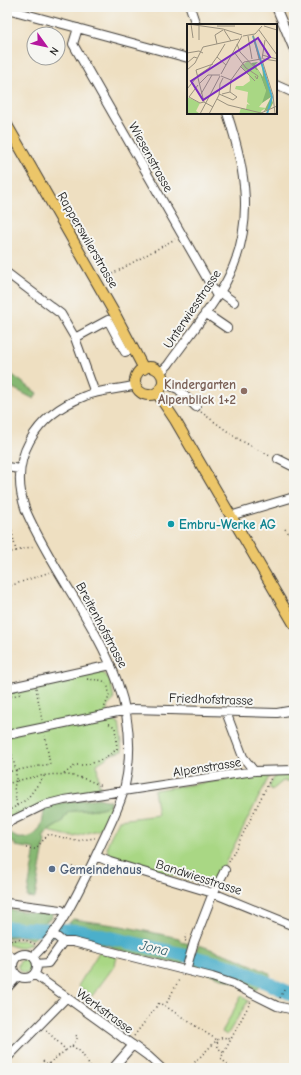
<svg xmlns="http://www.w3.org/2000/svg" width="301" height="1075" viewBox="0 0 301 1075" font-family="'Comic Neue',sans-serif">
  <rect width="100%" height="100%" fill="#f6f6f2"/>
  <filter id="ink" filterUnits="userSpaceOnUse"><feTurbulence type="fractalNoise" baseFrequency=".025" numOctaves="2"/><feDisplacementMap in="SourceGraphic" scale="8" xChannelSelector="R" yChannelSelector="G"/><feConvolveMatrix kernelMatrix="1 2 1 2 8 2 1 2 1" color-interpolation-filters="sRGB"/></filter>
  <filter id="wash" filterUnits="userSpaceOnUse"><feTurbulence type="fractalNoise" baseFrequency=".012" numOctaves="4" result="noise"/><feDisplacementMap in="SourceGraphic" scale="16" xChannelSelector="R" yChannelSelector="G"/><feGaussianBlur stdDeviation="0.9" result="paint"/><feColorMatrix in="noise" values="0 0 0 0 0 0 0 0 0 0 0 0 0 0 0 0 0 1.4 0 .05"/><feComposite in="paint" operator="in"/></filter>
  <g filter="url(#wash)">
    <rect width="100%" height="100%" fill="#eedfc1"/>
    <path fill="#a9d784" stroke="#627a50" d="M101,672C112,677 112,689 114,700L107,707L108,719L118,723L122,751L112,754L97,764L99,785L106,794L64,800L7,823V692L69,677Z
      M271,773L213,887L117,859C97,852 113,835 119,820L158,815L154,790Z
      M294,773V781H283L272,790L269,787L276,774Z
      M110,805V812L101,829L74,837L48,831L61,823L68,812C83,809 97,811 110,805Z
      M24,940L33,944L18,948L7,944V941Z
      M99,952L117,957L115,965L92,996L78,986Z
      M18 966a7 7 0 1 1 14 0a7 7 0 1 1-14 0Z
      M242,995L248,1001L227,1035L222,1032Z"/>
    <path fill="#86b872" stroke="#516a47" d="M7,371L37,393L34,399L7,385Z
      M98,798L110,801V805C97,811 83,809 68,812L61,823L48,831L43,838L45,840L35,898L27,897L35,849L15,846V843L7,842V829C9,831 11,835 14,836C18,839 22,838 26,838C42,835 44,819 44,805Z
      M7,909L37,913H52V917L44,923L7,924Z
      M73,919L121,926L179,938L181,942L190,944L188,949H182L74,926L69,923Z
      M29,933H37L38,935L32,940L23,936L7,938V936Z
      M65,936L186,959L182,965L114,949L110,946L67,941Z
      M199,945L239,959L271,974L269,978L265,977L231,962L195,951Z
      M192,961L226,970L261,985L256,990C235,981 212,976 191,967Z"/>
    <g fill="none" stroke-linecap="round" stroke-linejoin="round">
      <path stroke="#4cafcb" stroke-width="14" d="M7,928L80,931L185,955L235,968L294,995"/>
    </g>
  </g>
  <g filter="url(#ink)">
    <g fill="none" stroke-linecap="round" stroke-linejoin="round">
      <g stroke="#3c3935" stroke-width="10">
        <path id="minor" d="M190,7L196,25
          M276,7L294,50
          M7,9L188,58
          M78,28L73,44L217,296
          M276,85L294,93
          M7,273L61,314L75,338L95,393
          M220,292L234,302
          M205,313L227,328
          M75,338L108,320L125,352L134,349
          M160,373L168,365C187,338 210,311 226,282C256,226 246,170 227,113
          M163,383L178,389L196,407
          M278,459L294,467
          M7,467L19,469
          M230,516L294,497
          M7,688L111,665
          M226,712L243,757L254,771
          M7,735L132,709L277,713L294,710
          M7,823L44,805L64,800L254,771L294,770
          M96,856L110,862L213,893L294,926
          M7,903L61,910
          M57,937L63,942
          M7,954L15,959
          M13 966a12 12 0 1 1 24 0a12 12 0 1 1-24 0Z
          M33,957C62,929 81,887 98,851C107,831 118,811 124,790C151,678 67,605 26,511C7,459 35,415 85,396C101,389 120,390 136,385
          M37,964L48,963L63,942H73L212,977L233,984L277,1006L294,1010
          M186,970L194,942L211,898L225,870
          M34,974L148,1056L161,1068
          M7,988L18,976
          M7,1058L66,998
          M113,1068L133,1045"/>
      </g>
      <g stroke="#3c3935" stroke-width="12">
        <path id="major" d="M7,125L116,316L144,369
          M135 381a14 14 0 1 1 28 0a14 14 0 1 1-28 0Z
          M157,393L175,420L294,624"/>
      </g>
      <path stroke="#3c3935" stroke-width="1.5" stroke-dasharray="1 3" stroke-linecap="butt" d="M105,278L175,239
        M201,412L238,439L270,456
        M7,521L10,523L16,551L7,553
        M285,529L294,539
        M16,551L34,546
        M7,587L50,572
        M87,679C102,681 109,677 109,697L104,708
        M36,688L42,720
        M7,697L21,694V692
        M9,743L16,771V781C48,773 71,770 101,786
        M7,772L50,764L45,736
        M64,774L76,765C91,766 105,759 117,749L115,727L108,723
        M7,784L16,781
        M17,806L27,799L45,775
        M7,811L17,806L14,787L16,781
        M26,848L35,849L49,834L76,841L95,838
        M229,862L271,778
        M64,866L81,868
        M7,941L23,939L35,944
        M186,941L184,940L187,935
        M280,998L284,990
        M165,1006L217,1040L218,1048L224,1053
        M46,1030L66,1050L72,1046L78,1037L74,1034
        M134,1036L159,1003L165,1006L180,978
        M72,1046L81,1052L91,1068
        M43,1061L47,1065L66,1050
        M189,1068L217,1040L223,1037L230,1039
        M230,1068L221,1058L251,1001"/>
      <use href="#minor" stroke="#fff" stroke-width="8"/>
      <use href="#major" stroke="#ecc669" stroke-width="10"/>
    </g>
  </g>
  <circle fill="#8d6e63" stroke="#f6f6f2" stroke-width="1.5" cx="244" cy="391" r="4"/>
  <circle fill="#0f9aa8" stroke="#f6f6f2" stroke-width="1.5" cx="171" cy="524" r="4"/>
  <circle fill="#5c6f8a" stroke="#f6f6f2" stroke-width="1.5" cx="52" cy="869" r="4"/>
  <g text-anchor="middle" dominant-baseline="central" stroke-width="4" stroke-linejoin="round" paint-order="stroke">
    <g font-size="13" fill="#1c1c1c" stroke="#f6f6f2">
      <text transform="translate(151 157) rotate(61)">Wiesenstrasse</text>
      <text transform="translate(88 240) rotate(60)">Rapperswilerstrasse</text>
      <text transform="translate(192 309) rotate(-56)">Unterwiesstrasse</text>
      <text transform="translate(102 625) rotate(62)">Breitenhofstrasse</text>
      <text transform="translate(211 699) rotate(2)">Friedhofstrasse</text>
      <text transform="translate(207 767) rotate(-9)">Alpenstrasse</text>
      <text transform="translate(199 877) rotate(18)">Bandwiesstrasse</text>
      <text transform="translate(105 1011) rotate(36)">Werkstrasse</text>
    </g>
    <g font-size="13" font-weight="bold" fill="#785e54" stroke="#f6f6f2" text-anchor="end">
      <text x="236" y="384">Kindergarten<tspan x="236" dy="15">Alpenblick 1+2</tspan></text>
    </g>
    <g font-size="13" font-weight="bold" fill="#0d838f" stroke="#f6f6f2" text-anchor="start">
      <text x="179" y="524">Embru-Werke AG</text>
    </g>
    <g font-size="13" font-weight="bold" fill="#4e5e75" stroke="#f6f6f2" text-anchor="start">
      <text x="60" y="869">Gemeindehaus</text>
    </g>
    <g font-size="14" font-style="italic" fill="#325e6b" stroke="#f6f6f2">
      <text transform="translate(154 948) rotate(13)">Jona</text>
    </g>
  </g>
  <g transform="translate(187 24)">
    <rect width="90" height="90" fill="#eedfc1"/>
    <path d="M61,37L72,48L79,67V74L72,83L79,84L74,87L75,90H44H52L54,84L59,85L60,80L63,81L60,78L61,68L48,65L49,62H56L63,57L62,51L54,42ZM0,73L13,79L9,87L13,90H0Z" fill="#a9d784"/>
    <path d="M71,38L68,41L76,53L75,40L86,79L83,85L77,87L84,73L75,79L79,67L72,48L64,39Z" fill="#86b872"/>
    <path fill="none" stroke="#4cafcb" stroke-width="2" d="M66,12L85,73L80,90"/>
    <path fill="none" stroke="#9a917f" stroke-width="1" d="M1,0L36,5L55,11M4,0L6,14M12,2V16M30,2H48M77,2L90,6M37,6L44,17M72,6L90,31M66,11L72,35M56,12L68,10L75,2M61,12L65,35M30,20L28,11L36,6M50,20L53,28L70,46M47,28L59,44L71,52L70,55L68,52M0,29L12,27L16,29M75,31L90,35M30,33L38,20M30,33L39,41M75,35L78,16M76,35L90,37M75,36L86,71L88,90M0,39L7,33L10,34M26,40L9,46L17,78L26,83M53,42L68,57M0,46L8,39L16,23L52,15M34,50L55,12M10,52L22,44L30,33M34,52L44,56L57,38L74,35M12,60L21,51H33M11,61L2,73L13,79L17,78M0,65L10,53M43,68L44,56M14,70L25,51M32,70L46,76L50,73L43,68L35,70M30,75L41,81L74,89L90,82M13,90L33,52M22,90L32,71L33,60L36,54"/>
    <path fill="#7b2cbf" fill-opacity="0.15" stroke="#7b2cbf" stroke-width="2" d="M71,14L83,33L16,76L4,57Z"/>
    <rect width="90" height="90" fill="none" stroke="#1c1c1c" stroke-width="2"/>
  </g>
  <rect width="301" height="1075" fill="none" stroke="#f6f6f2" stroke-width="24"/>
  <g transform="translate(46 46) rotate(123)"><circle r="19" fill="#f6f6f2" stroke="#9f9f9c"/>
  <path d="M0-3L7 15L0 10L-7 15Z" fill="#b5179e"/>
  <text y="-6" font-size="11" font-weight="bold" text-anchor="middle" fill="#1c1c1c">N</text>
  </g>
</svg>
